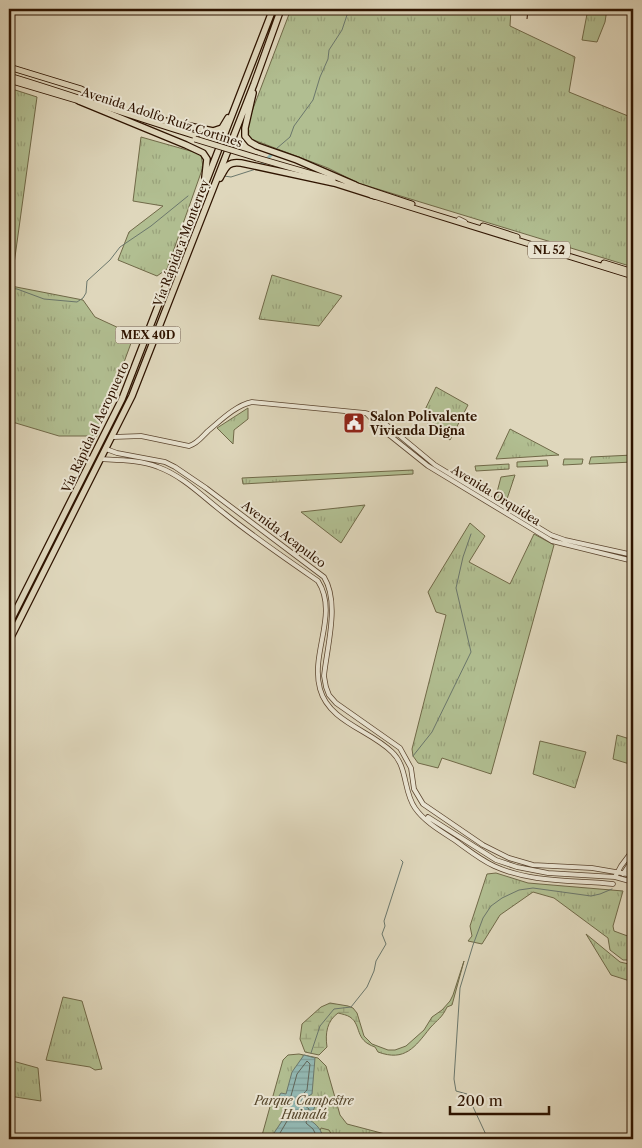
<svg xmlns="http://www.w3.org/2000/svg" width="642" height="1148" viewBox="0 0 642 1148" font-family="'Libre Caslon Text',serif">
  <defs>
    <pattern id="grass-tufts" width="24" height="20" patternUnits="userSpaceOnUse" patternTransform="scale(1.25)"><rect width="24" height="20" fill="#b1be91"/><path d="M3 7l-1-3M5 7V3M7 7l1-3M15 17l-1-3M17 17v-4M19 17l1-3" fill="none" stroke="#99a27b"/></pattern>
    <pattern id="wetland-marsh" width="20" height="14" patternUnits="userSpaceOnUse" patternTransform="scale(1.25)"><rect width="20" height="14" fill="#b1be91"/><path d="M1 5h8M5 5V1M11 12h8M15 12V8" fill="none" stroke="#99a27b"/></pattern>
    <pattern id="water-rules" width="6" height="5" patternUnits="userSpaceOnUse" patternTransform="scale(1.25)"><rect width="6" height="5" fill="#93b9b4"/><path d="M0 2.5h6" fill="none" stroke="#7f9e99"/></pattern>
  </defs>
  <rect width="100%" height="100%" fill="#dfd7bc"/>
  <filter id="stains"><feTurbulence type="fractalNoise" baseFrequency=".004" numOctaves="4"/><feColorMatrix values="0 0 0 0 .2 0 0 0 0 .09 0 0 0 0 .02 0 0 0 .5 -.17"/></filter>
  <radialGradient id="worn" r=".72"><stop offset=".6" stop-color="#630" stop-opacity="0"/><stop offset="1" stop-color="#630" stop-opacity=".3"/></radialGradient>
  <path fill="url(#grass-tufts)" stroke="#706948" d="M291,9H511L510,26L575,57L569,92L633,118V267L358,183L328,168L251,139L248,136L246,127Z
    M588,9H607L605,22L597,42L582,40Z
    M9,88L37,97L11,286L83,300L95,317L134,335L116,384L117,392L97,436H59L9,421Z
    M141,137L201,154L203,167L167,269L157,276L118,260L129,232L163,206L133,201Z
    M272,275L342,296L319,326L259,319Z
    M436,387L468,405L450,440L421,418Z
    M248,408V419L234,430L233,444L217,428Z
    M510,429L559,455L496,459Z
    M633,455V462L589,464L591,457Z
    M564,459H583L582,464L563,465Z
    M547,460L548,466L517,467V462Z
    M509,464V469L476,471L475,466Z
    M413,470V474L243,484L242,478Z
    M515,475L506,502L496,496L501,477Z
    M365,505L341,543L301,512Z
    M470,523L485,536L469,562L510,584L534,534L554,545L491,774L442,758L438,768L418,763L413,756L412,749L446,615L436,612L428,592Z
    M617,735L633,740V765L613,759Z
    M540,741L586,752L575,788L533,774Z
    M496,873L528,883L623,891L613,926L614,931L633,938V960H623L610,950L608,938L554,898L533,892L500,915L482,944L468,941L472,936L470,926L487,874Z
    M586,934L620,962L633,965V982L611,975Z
    M63,997L82,1001L102,1069L95,1070L90,1067L46,1060Z
    M299,1054L318,1058L326,1066L340,1115L347,1124L404,1139H261L283,1060L288,1055Z
    M9,1060L38,1068L41,1101L9,1096Z"/>
  <path fill="url(#wetland-marsh)" stroke="#706948" d="M464,961L452,1005L447,1007C442,1018 438,1019 430,1028C415,1047 405,1062 378,1052L375,1047C354,1040 362,1025 350,1017C347,1015 342,1014 338,1013C327,1021 325,1033 327,1047L319,1055L305,1052L300,1039L302,1024L321,1007L330,1003L348,1006L353,1008L357,1013L364,1036L372,1044L388,1050H395L406,1046L424,1030L432,1017L442,1010L450,1001L453,995Z
    M321,1128L329,1130L334,1139H325L320,1131Z"/>
  <path fill="url(#water-rules)" stroke="#6b776c" d="M304,1055L315,1058L312,1094L305,1098L307,1102L312,1101L315,1106L310,1120C317,1125 322,1130 323,1139H276L274,1133L286,1115L283,1102L285,1098L279,1096L281,1093L286,1094L292,1072Z"/>
  <g fill="none" stroke-linecap="round" stroke-linejoin="round">
    <path stroke="#61665a" stroke-width="1" d="M281,1139L280,1133L290,1116L289,1103L297,1074L307,1061L310,1064L307,1090C298,1099 299,1101 309,1109L306,1123L313,1129L318,1139"/>
    <path stroke="#6b776c" stroke-width="1" d="M276,149L290,137L294,126L313,100L320,77L328,59L329,50L342,30L347,15V9
      M224,176L231,177L256,169
      M9,288L17,289L44,299L77,302L83,298L86,293L87,281L110,260L120,247L151,226L188,196
      M413,756L432,732L471,652L456,588L463,557L471,534
      M629,871L633,867
      M311,1053L320,1026L334,1009L351,1007L367,987L374,971L376,961L386,944L382,934L385,926L384,921L403,862L401,860
      M488,1139L467,1094L456,1091L454,1079L460,988L473,945L483,918L491,906L502,898L519,890L533,888L591,896L600,894L612,889"/>
    <path stroke="#93b9b4" stroke-width="3" d="M268,158L273,153
      M262,164L263,163"/>
    <g stroke="#5b452f" stroke-width="5.5">
      <path id="minor" d="M459,219L465,222L464,224
        M367,414L383,430L428,466L552,541L633,561
        M113,437L141,436L189,446C197,444 202,437 208,431C220,421 236,405 252,402L365,413L376,416L435,465L551,535L565,540L633,555
        M106,449L117,453L165,462L175,467L206,488L324,577C340,603 327,646 324,676L326,687L329,695L336,703L400,748L411,768L414,789L423,804L483,845L509,858L533,865L592,868L633,875
        M101,459C119,460 141,460 158,467C183,476 203,497 224,513C254,537 286,559 318,581C339,614 310,653 320,689C329,722 370,730 392,752C408,767 403,791 415,808C424,821 439,830 453,839C466,848 479,859 494,866C531,883 574,880 613,884
        M428,817L496,860L517,867L548,873L615,877L633,882
        M623,874L633,859
        M615,877L621,866L633,850"/>
    </g>
    <g stroke="#2f1400" stroke-width="7">
      <path id="major" d="M9,67L81,89L111,105
        M9,76C72,95 133,117 196,136
        M9,80L83,102
        M257,158L333,180
        M352,184L412,204
        M371,195L633,276
        M483,226L517,237
        M604,263L633,272"/>
    </g>
    <g stroke="#2f1400" stroke-width="8">
      <path id="highway" d="M253,93L245,128V136L250,142L257,146L297,160L355,185
        M79,101L186,145L203,153L207,159L205,177
        M131,114L213,131L222,128L228,118
        M220,178C226,167 228,161 241,163L334,183L375,196
        M9,624L122,399L273,9
        M9,641L132,396L254,84L281,9"/>
    </g>
    <use href="#minor" stroke="#eae5d3" stroke-width="4"/>
    <use href="#major" stroke="#dfd7bc" stroke-width="5"/>
    <use href="#highway" stroke="#dfd7bc" stroke-width="5.5"/>
    <path stroke="#2f1400" stroke-width="1" stroke-dasharray="9 9" stroke-linecap="butt" d="M527,19L528,9"/>
    <g stroke="#2f1400" stroke-width="7" stroke-linecap="butt">
      <path id="major-bridge" d="M195,139L257,158"/>
    </g>
    <use href="#major-bridge" stroke="#dfd7bc" stroke-width="5"/>
  </g>
  <defs>
    <g id="civic-square" transform="scale(1.125)"><rect x="-9" y="-9" width="18" height="18" rx="4" fill="#8f2418" stroke="#eae5d3"/><path d="M-.6-6.5H3V-4.5H.6V-3L4-1V1h2V6H-6V1h2V-1L-.6-3ZM-1.2 2.5V6h2.4V2.5Z" fill="#fff"/></g>
  </defs>
  <g fill-rule="evenodd">
    <use href="#civic-square" x="354" y="423"/>
  </g>
  <g text-anchor="middle" dominant-baseline="central" stroke-width="4" stroke-linejoin="round" paint-order="stroke">
    <g fill="#eae5d3" stroke="#67533f" stroke-width="1">
      <rect x="528" y="241.5" width="42" height="17" rx="4"/>
      <rect x="115.5" y="326.5" width="65" height="17" rx="4"/>
    </g>
    <g font-size="11" font-weight="bold" fill="#2f1400">
      <text x="549" y="250">NL 52</text>
      <text x="148" y="335">MEX 40D</text>
    </g>
    <g font-size="12" fill="#2f1400" stroke="#eae5d3">
      <text transform="translate(162 117) rotate(18)">Avenida Adolfo Ruíz Cortines</text>
      <text transform="translate(181 243) rotate(-69)">Vía Rápida a Monterrey</text>
      <text transform="translate(95 427) rotate(-65)">Vía Rápida al Aeropuerto</text>
      <text transform="translate(496 495) rotate(32)">Avenida Orquídea</text>
      <text transform="translate(284 534) rotate(37)">Avenida Acapulco</text>
    </g>
    <g font-size="12" font-weight="bold" fill="#2f1400" stroke="#eae5d3" text-anchor="start">
      <text x="370" y="416">Salon Polivalente<tspan x="370" dy="14">Vivienda Digna</tspan></text>
    </g>
    <g font-size="12" font-style="italic" fill="#56472c" stroke="#eae5d3">
      <text x="304" y="1100">Parque Campestre<tspan x="304" dy="14">Huinalá</tspan></text>
    </g>
  </g>
  <rect width="642" height="1148" fill="none" stroke="#dfd7bc" stroke-width="30"/>
  <rect x="10" y="10" width="622" height="1128" fill="none" stroke="#2f1400" stroke-width="2.5"/>
  <rect x="15" y="15" width="612" height="1118" fill="none" stroke="#2f1400"/>
  <path d="M450 1106v8h99v-8" fill="none" stroke="#2f1400" stroke-width="2.5"/>
  <text x="457" y="1106" font-size="15" fill="#2f1400" stroke="#eae5d3" stroke-width="4" paint-order="stroke">200 m</text>
  <rect width="100%" height="100%" filter="url(#stains)"/>
  <rect width="100%" height="100%" fill="url(#worn)"/>
</svg>
